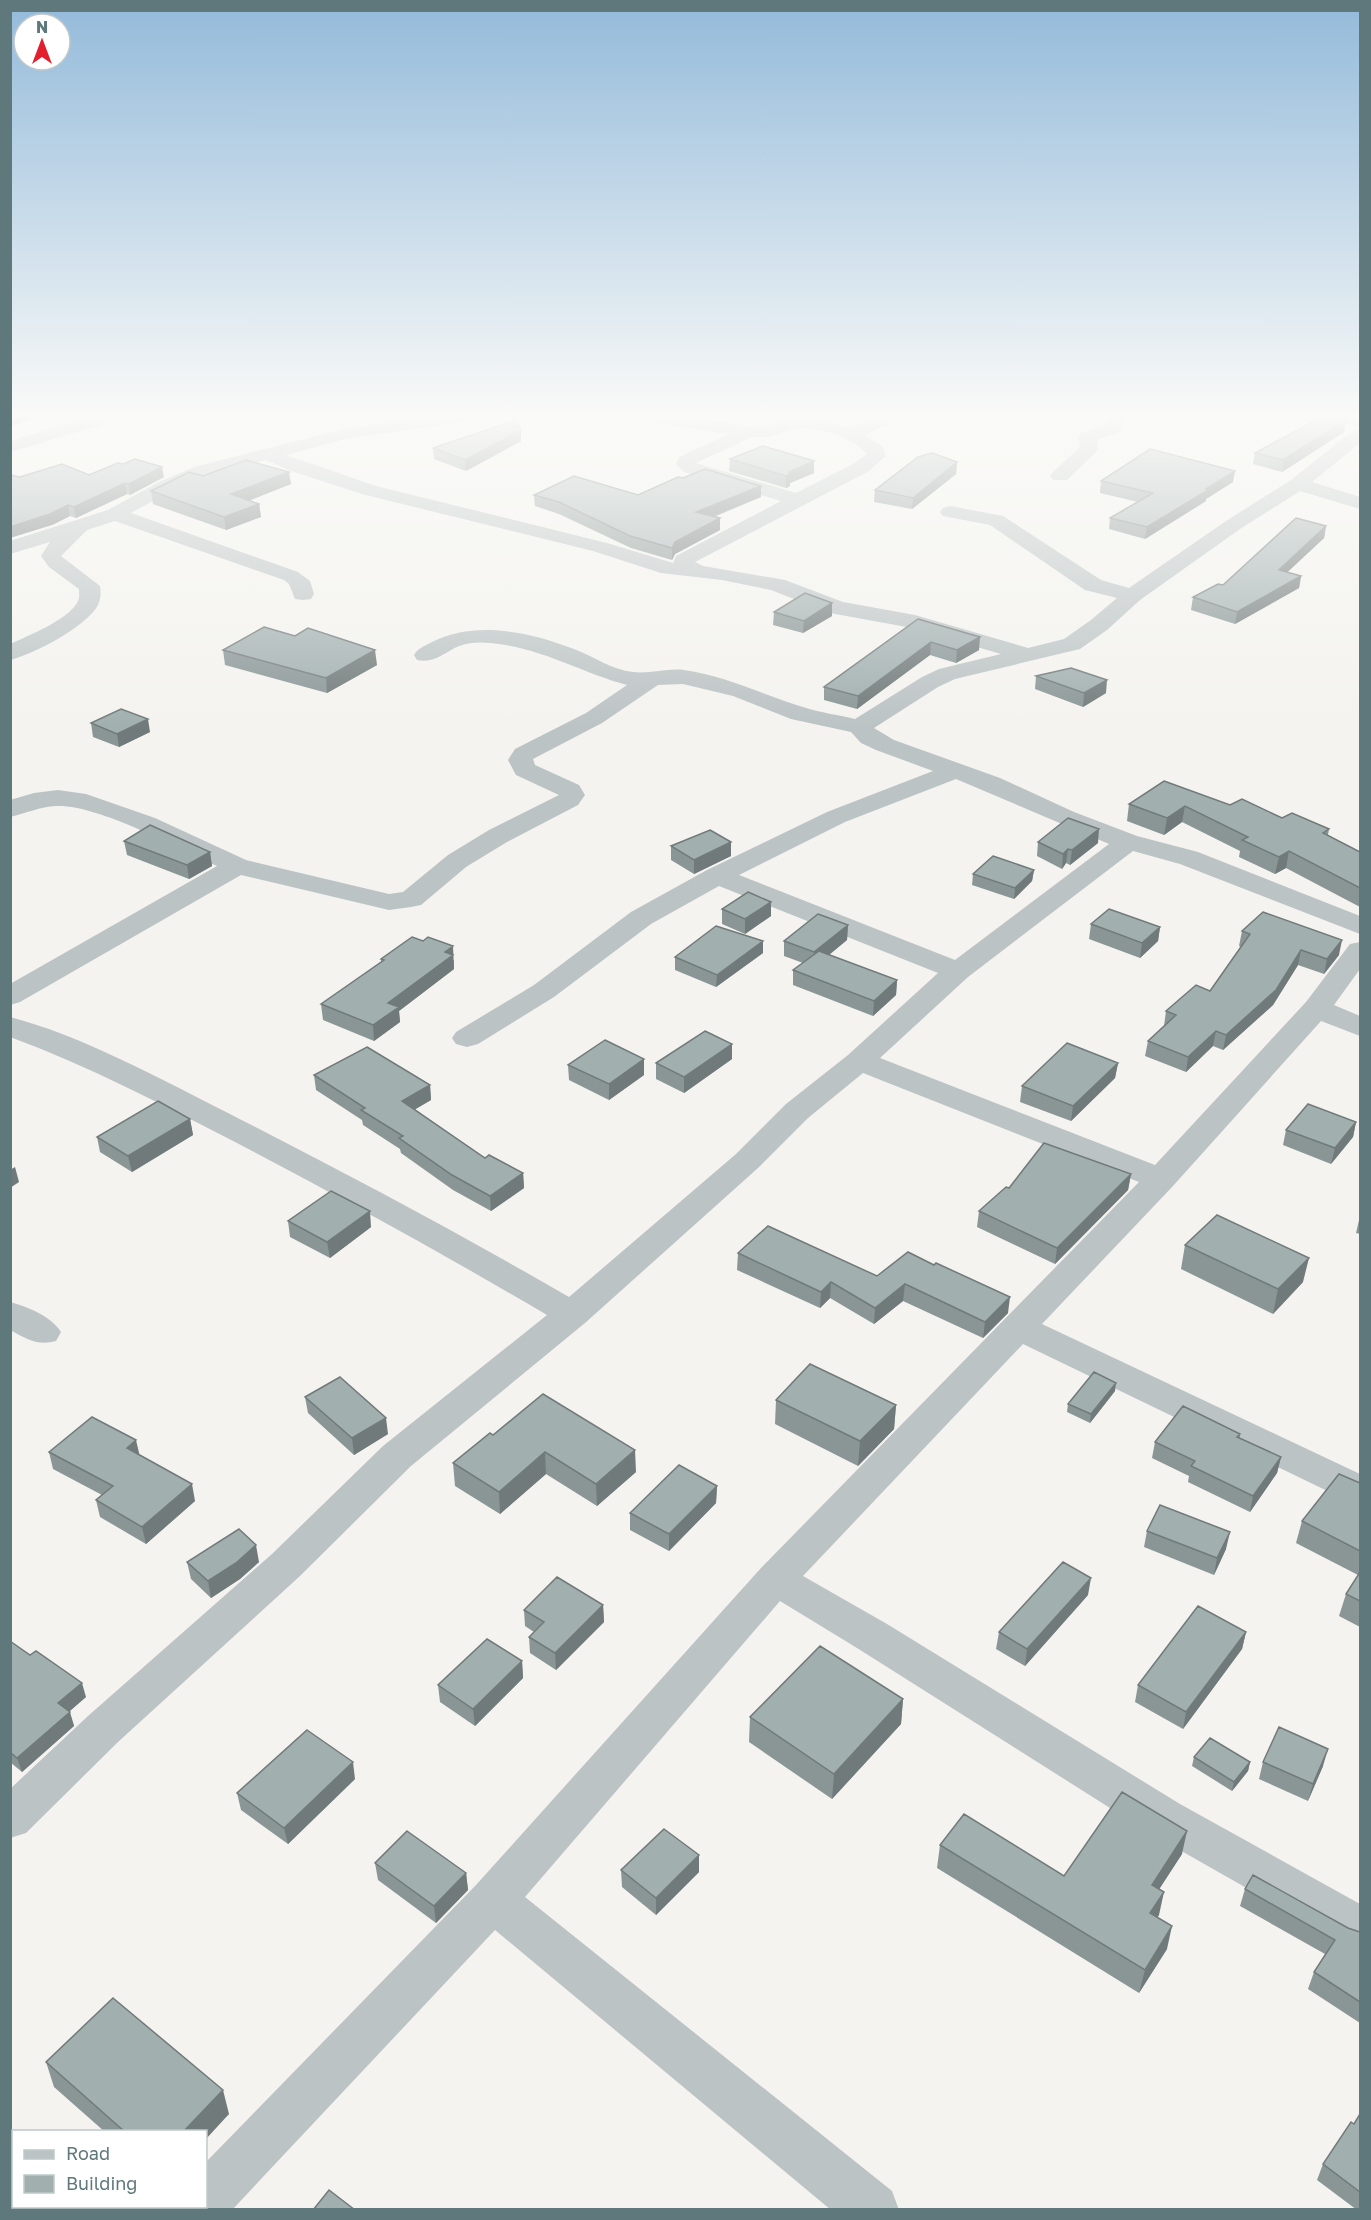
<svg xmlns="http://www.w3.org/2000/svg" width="1371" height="2220" viewBox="0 0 1371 2220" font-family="'Golos Text',sans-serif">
  <rect width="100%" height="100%" fill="#f4f3ef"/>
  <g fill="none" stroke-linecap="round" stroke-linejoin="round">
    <path fill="#bcc3c4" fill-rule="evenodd" d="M89,417H118L115,421L10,452V441Z
      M422,417H471L468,421L462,422L345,439L286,455L376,486L607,543L673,563L676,556L781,501L684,472L676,464L679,457L729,434L649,422L643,421L640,417H689L760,428L797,418L807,417L850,428L873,417H897L894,421L865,435L883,447L886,456L869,471L695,562L703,566L785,580L843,602L915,615L1028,648L1064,639L1091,620L1117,598L1085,590L990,525L943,516L940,512L943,508L950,506L1003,516L1101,580L1129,588L1226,521L1291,480L1354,430L1360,429V443L1312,482L1360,497V509L1300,491L1240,529L1140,600L1107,630L1080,649L955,679L938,687L874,728L894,740L1000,778L1074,812L1137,836L1198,852L1360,916V934L1180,864L1133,851L968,977L880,1058L1155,1165L1306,1002L1350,944L1360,942V969L1334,1005L1360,1016V1036L1321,1021L1173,1186L1042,1324L1360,1474V1504L1346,1500L1023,1344L803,1576L887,1624L1180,1804L1360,1904V1949L1343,1943L1148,1832L857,1648L780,1601L525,1897L892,2191L899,2210H831L495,1930L232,2210H184L183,2206H206V2162L476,1885L761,1568L1139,1182L863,1073L808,1118L758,1168L585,1323L411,1466L300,1576L118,1742L26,1833L10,1838V1789L88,1716L272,1554L383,1446L547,1315C445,1255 342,1198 237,1143C163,1105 89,1066 10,1037V1017C80,1035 161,1079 226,1112C342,1171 457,1232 569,1297L736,1154L786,1104L848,1055L938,973L719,886L651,924L554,997L478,1044L467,1047L456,1044L452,1038L456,1032L534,985L631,912L707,870L827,812L933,771L876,750L861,743L851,732L791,719L733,696L683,684L658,685L602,723L533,759L535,765L579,785L585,795L578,805L507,842L466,867L421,905L411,907L389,910L241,875L20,1002L10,1005V984L217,866C178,848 97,804 56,806C40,807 26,813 10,817V800L34,793L58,790L86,794L155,818L246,860L389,894L403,892L448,855L489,830L559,795L516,775L508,760L515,749L586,713L627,685C580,672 542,648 491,643C481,642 469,642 459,646C445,652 434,664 417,660L414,655C418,648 425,646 432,642C476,620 530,632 574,649C593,656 612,670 633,672C650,674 667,668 684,670C727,676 765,696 806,708C822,713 839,715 855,719L922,677L939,669L1001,654L912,628L830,613L771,590L722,580L661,573L593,551L362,494L291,471L266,460L208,475L173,490L131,513L298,572L310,581L314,594L311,599L303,600L295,599L289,584L284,580L115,521L87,530L61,556L100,586C101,593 101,598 98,605C86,627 34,654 10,660V644C28,636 67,620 77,603C80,599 79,593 79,589L49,567L41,556L50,542L10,554V541L108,510L159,482L194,467L344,429ZM798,428C821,428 852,436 867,454L855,463L796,493L696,463L752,437H769ZM956,779L1109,844L955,960L739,875L845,822Z
      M1109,417H1127L1120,432L1097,440L1098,448L1096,452L1067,480H1053L1050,476L1053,472L1080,447L1078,437L1081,433L1106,425Z
      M10,1302C28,1307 51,1316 61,1332L56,1341C37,1346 27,1339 10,1330Z
      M10,2133L14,2135V2188L10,2186Z
      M37,2206H92L93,2210H38Z"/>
    <path fill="#bcc3c4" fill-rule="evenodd" d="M1330,417H1360V427L1332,421Z"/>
  </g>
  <path fill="#8a9696" d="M1346,420L1344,432L1282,472L1253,464L1255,453Z
    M521,441L466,471L434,459L433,448Z
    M730,459L814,473L790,483V486L786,488L729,471Z
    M957,462L956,474L912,509L874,502L875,490Z
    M89,475L164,477L130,495L127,494L76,518L70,516L52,525L20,477Z
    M203,476L291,484L249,500L259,504L261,517L226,530L153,504L151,491Z
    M683,478L761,486V497L714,517L720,518V530L675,554L672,560L631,548L559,514L535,506L534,495H638Z
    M1101,481L1233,482L1206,499V501L1145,539L1109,529L1110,518L1138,502L1100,493Z
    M1326,526L1324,538L1287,572L1301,576L1299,588L1235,624L1191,610L1193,597L1223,585Z
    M774,612L832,616L803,633L773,625Z
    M918,619L979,650L956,663L930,655L857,709L824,700V687Z
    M223,650L377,665L327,693L225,665Z
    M1036,676L1106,693L1083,707L1035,689Z
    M91,723L150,732L119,747L93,737Z
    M1129,804L1230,805L1329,829L1328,835L1360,852V907L1286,868L1275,874L1239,857L1240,851L1182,822L1164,835L1127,821Z
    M124,841L210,852L212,866L189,879L127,855Z
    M1038,842L1098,843L1070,865L1066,863L1062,869L1037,856Z
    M671,846L731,856L694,874L671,860Z
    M1034,870L1032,881L1014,899L972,885L973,874Z
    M771,902V916L745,934L722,924V909Z
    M1091,924L1160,927L1158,941L1140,958L1089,939Z
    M848,925L847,940L829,955L897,980L896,995L873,1016L793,985V970L803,963L784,956V941Z
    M1242,931L1339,955L1324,974L1298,965L1273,1005L1223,1050L1213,1046L1186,1072L1145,1056L1148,1041L1164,1026L1166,1011L1210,991L1241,947L1239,946Z
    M763,953L716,987L675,970V957Z
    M381,959L454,960V969L399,1011L400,1022L374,1041L323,1020L321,1004L381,962Z
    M732,1044V1059L684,1093L656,1079V1063Z
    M644,1059V1075L609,1100L569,1080L568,1065Z
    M1118,1063L1115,1078L1071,1121L1020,1102L1022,1086Z
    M314,1075L430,1085L431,1100L415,1109L485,1158L523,1173L524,1188L491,1211L453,1190L401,1153L400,1149L363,1125L362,1120L316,1090Z
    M190,1119L193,1135L132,1172L100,1152L97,1137Z
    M1356,1122L1353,1137L1331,1164L1283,1145L1286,1130Z
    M1131,1174L1128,1190L1055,1264L977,1227L979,1211Z
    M1360,1216V1234L1356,1233Z
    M288,1221L371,1227L330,1258L290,1237Z
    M1185,1245L1303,1282L1273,1314L1181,1269Z
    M738,1253L877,1276L1008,1313L983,1338L903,1301L874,1324L830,1298L820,1308L737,1270Z
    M1115,1391L1090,1423L1067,1412L1068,1404Z
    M305,1397L388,1434L354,1455L308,1413Z
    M776,1400L896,1405L894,1429L858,1466L775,1424Z
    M1240,1434V1438L1281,1457L1277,1473L1250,1512L1188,1482L1189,1476L1152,1458L1155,1442Z
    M493,1435L636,1472L597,1506L546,1474L500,1514L455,1486L453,1463Z
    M49,1452L139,1455L195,1501L146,1544L100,1517L96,1500L102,1495L53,1469Z
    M1360,1483V1627L1339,1616L1346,1594L1358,1575L1296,1543L1302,1521Z
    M717,1486L716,1503L669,1551L630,1530V1513Z
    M1147,1531L1226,1549L1214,1575L1144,1547Z
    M187,1562H259L240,1579L211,1598L191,1579Z
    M1088,1595L1025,1666L996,1649L999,1632Z
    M603,1605L604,1622L556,1670L530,1653L529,1637L534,1632L525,1626L524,1610Z
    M1246,1632L1242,1649L1183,1729L1135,1702L1138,1685Z
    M10,1641L86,1697L69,1711L74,1726L22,1772L10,1762Z
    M522,1661L523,1678L475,1726L440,1702L438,1685Z
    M903,1699L901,1724L832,1799L749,1742L750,1717Z
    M1194,1757L1250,1762L1248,1771L1232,1791L1192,1766Z
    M1263,1762L1323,1766L1308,1801L1259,1779Z
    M355,1779L288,1844L241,1810L237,1793Z
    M940,1845L1064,1876L1182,1854L1159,1889V1915L1157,1917L1167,1949L1139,1993L937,1868Z
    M375,1863L466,1873L468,1890L436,1923L378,1880Z
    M621,1870L699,1872L656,1915L622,1887Z
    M1245,1889L1348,1928L1360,1932V2023L1308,1989L1314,1972L1325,1954L1240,1906Z
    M46,2062L229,2114L206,2132H105L54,2087Z
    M1360,2114V2210H1357L1317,2180L1323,2164L1354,2124Z"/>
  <path fill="#717a7a" d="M10,417H38L11,426Z
    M1346,420L1344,432L1282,472L1283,460Z
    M521,430V441L466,471L465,460Z
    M814,461V473L790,483V486L786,488V476L789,472Z
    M957,462L956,474L912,509L913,498Z
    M162,467L164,477L130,495L129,484Z
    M1235,471L1233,482L1206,499V501L1145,539L1147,527Z
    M289,472L291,484L233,507L231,494Z
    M125,483L127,494L76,518L74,507Z
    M761,486V497L696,523V512Z
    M259,504L261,517L226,530L224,517Z
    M68,505L70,516L52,525L10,538V527Z
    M720,518V530L675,554L672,560V548L675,542Z
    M1326,526L1324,538L1277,582L1279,570Z
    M1301,576L1299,588L1235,624L1237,612Z
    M832,603V616L803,633L804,621Z
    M980,637L979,650L956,663L957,650Z
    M931,642L930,655L857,709L858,696Z
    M375,650L377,665L327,693L326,678Z
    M1107,680L1106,693L1083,707L1084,693Z
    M148,719L150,732L119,747L117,734Z
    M1185,806L1182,822L1164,835L1167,818Z
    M1099,829L1098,843L1070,865L1072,850Z
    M731,842V856L694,874V860Z
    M1068,849L1066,863L1062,869L1063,854Z
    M1289,851L1286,868L1275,874L1279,857Z
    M210,852L212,866L189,879L187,865Z
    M1034,870L1032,881L1014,899L1015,888Z
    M771,902V916L745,934V919Z
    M848,925L847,940L814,967V952Z
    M1160,927L1158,941L1140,958L1142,943Z
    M1342,940L1339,955L1324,974L1327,959Z
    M763,941V953L716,987L717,975Z
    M453,946L454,969L399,1011L400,1022L374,1041L373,1025L388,1003L445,952Z
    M1301,950L1298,965L1273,1005L1223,1050L1226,1035Z
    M897,980L896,995L873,1016L874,1001Z
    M1216,1031L1213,1046L1186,1072L1188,1057Z
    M732,1044V1059L684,1093V1077Z
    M644,1059V1075L609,1100V1084Z
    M1118,1063L1115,1078L1071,1121L1073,1106Z
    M430,1085L431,1100L404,1116L402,1101Z
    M190,1119L193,1135L132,1172L128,1156Z
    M1356,1122L1353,1137L1331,1164L1335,1148Z
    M15,1167L19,1182L10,1188V1170Z
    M523,1173L524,1188L491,1211L490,1196Z
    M1131,1174L1128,1190L1055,1264L1057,1248Z
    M370,1211L371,1227L330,1258L327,1242Z
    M1309,1258L1303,1282L1273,1314L1278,1289Z
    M831,1282L830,1298L820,1308L821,1292Z
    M905,1284L903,1301L874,1324L875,1308Z
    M1010,1297L1008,1313L983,1338L985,1322Z
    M1116,1383L1115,1391L1090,1423L1091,1414Z
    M896,1405L894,1429L858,1466L860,1441Z
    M386,1418L388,1434L354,1455L352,1438Z
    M136,1440L140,1457L127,1448Z
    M635,1450L636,1472L597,1506L596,1484Z
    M545,1452L546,1474L500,1514L499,1492Z
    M1281,1457L1277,1473L1250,1512L1253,1496Z
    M192,1484L195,1501L146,1544L142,1527Z
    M717,1486L716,1503L669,1551V1534Z
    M1230,1532L1226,1549L1214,1575L1217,1558Z
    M256,1545L259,1562L240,1579L211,1598L208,1581Z
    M1091,1578L1088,1595L1025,1666L1027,1649Z
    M603,1605L604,1622L556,1670L555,1653Z
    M1246,1632L1242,1649L1183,1729L1186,1712Z
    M522,1661L523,1678L475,1726L473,1709Z
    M82,1683L86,1697L62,1718L58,1703Z
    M903,1699L901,1724L832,1799L834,1774Z
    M70,1712L74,1726L22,1772L17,1758Z
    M1328,1749L1323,1766L1308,1801L1313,1784Z
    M353,1762L355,1779L288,1844L284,1828Z
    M1250,1762L1248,1771L1232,1791L1234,1782Z
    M1187,1831L1182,1854L1147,1908L1152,1885Z
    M699,1855V1872L656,1915V1898Z
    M466,1873L468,1890L436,1923L434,1906Z
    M1164,1892L1159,1915L1145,1936L1150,1913Z
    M1172,1926L1167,1949L1139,1993L1145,1970Z
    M223,2090L229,2114L206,2139V2132H183Z"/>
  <path fill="#a1afaf" stroke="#717a7a" stroke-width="1.5" d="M1322,417H1344L1346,420L1283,460L1255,453Z
    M516,420L521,430L465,460L433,448Z
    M763,446L814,461L789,472L790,474L786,476L730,459Z
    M1150,449L1235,471L1206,489L1208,490L1147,527L1110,518L1153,493L1101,481Z
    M932,453L957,462L913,498L875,490L918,457Z
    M135,459L162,467L129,484L125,483L74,507L68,505L50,514L10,527V475L20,477L62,464L89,475L118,463L123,464Z
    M246,460L289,472L231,494L259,504L224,517L151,491L189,472L203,476Z
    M705,469L761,486L696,512L720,518L675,542L672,548L630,536L559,502L534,495L574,476L638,495L678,477L683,478Z
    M1296,518L1326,526L1279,570L1301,576L1237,612L1193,597L1218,584L1223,585Z
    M805,593L832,603L804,621L774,612Z
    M918,619L980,637L957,650L931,642L858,696L824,687Z
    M264,627L295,636L308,628L375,650L326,678L223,650Z
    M1071,668L1107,680L1084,693L1036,676Z
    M121,709L148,719L117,734L91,723Z
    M1164,781L1230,805L1242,799L1282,818L1292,813L1329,829L1323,833L1360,852V888L1289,851L1279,857L1242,840L1248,837L1185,806L1167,818L1129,804Z
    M1068,818L1099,829L1072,850L1068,849L1063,854L1038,842Z
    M150,825L210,852L187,865L124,841Z
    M710,830L731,842L694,860L671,846Z
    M993,856L1034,870L1015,888L973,874Z
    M748,892L771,902L745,919L722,909Z
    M1109,909L1160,927L1142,943L1091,924Z
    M1263,912L1342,940L1327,959L1301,950L1276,990L1226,1035L1216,1031L1188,1057L1148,1041L1176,1015L1166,1011L1196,985L1210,991L1250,934L1242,931Z
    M818,914L848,925L814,952L784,941Z
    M716,926L763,941L717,975L675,957Z
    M412,937L423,941L428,937L453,946L445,952L453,955L388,1003L399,1007L373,1025L321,1004L384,960L381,959Z
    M819,951L897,980L874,1001L793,970Z
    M705,1031L732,1044L684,1077L656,1063Z
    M605,1040L644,1059L609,1084L568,1065Z
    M1067,1043L1118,1063L1073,1106L1022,1086Z
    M367,1047L430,1085L402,1101L485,1158L489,1155L523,1173L490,1196L452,1175L399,1138L403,1136L361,1110L365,1108L314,1075Z
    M158,1101L190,1119L128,1156L97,1137Z
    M1308,1104L1356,1122L1335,1148L1286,1130Z
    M1044,1143L1131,1174L1057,1248L979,1211L1006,1187L1009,1188Z
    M331,1191L370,1211L327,1242L288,1221Z
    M1217,1215L1309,1258L1278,1289L1185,1245Z
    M768,1226L877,1276L908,1252L934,1265L936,1263L1010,1297L985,1322L905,1284L875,1308L831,1282L821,1292L738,1253Z
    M810,1364L896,1405L860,1441L776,1400Z
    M1094,1372L1116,1383L1091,1414L1068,1404Z
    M340,1377L386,1418L352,1438L305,1397Z
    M543,1394L635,1450L596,1484L545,1452L499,1492L453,1463L490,1433L493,1435Z
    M1183,1406L1240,1434L1237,1437L1281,1457L1253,1496L1191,1466L1195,1461L1155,1442Z
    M92,1417L136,1440L127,1448L192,1484L142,1527L96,1500L113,1486L49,1452Z
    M679,1465L717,1486L669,1534L630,1513Z
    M1339,1474L1360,1483V1551L1302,1521Z
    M1160,1505L1230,1532L1217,1558L1147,1531Z
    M239,1529L256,1545L236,1563L208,1581L187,1562Z
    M1063,1562L1091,1578L1027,1649L999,1632Z
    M1360,1572V1601L1346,1594Z
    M557,1577L603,1605L555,1653L529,1637L544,1622L524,1610Z
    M1198,1606L1246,1632L1186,1712L1138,1685Z
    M487,1639L522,1661L473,1709L438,1685Z
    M10,1641L30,1655L36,1651L82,1683L58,1703L70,1712L17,1758L10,1752Z
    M820,1646L903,1699L834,1774L750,1717Z
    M1279,1727L1328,1749L1313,1784L1263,1762Z
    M307,1730L353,1762L284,1828L237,1793Z
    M1210,1738L1250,1762L1234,1782L1194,1757Z
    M1122,1792L1187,1831L1152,1885L1164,1892L1150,1913L1172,1926L1145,1970L940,1845L964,1814L1064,1876Z
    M664,1829L699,1855L656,1898L621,1870Z
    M407,1831L466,1873L434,1906L375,1863Z
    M1253,1875L1348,1928L1360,1932V2002L1314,1972L1335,1940L1245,1889Z
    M113,1998L223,2090L183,2132H125L46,2062Z
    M1360,2114V2192L1323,2164L1351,2122L1354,2124Z
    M329,2190L355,2210H313Z"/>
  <linearGradient id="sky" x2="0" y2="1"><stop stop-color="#93bada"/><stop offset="0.57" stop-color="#fafaf8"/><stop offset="1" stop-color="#fafaf8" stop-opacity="0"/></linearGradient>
  <rect width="1371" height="728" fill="url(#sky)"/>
  <rect width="1371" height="2220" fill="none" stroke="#5e787b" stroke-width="24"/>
  <rect x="12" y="2130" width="195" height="78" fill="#ffffff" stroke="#bfc9ca" stroke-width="1.5"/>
  <rect x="24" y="2150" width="30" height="9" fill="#bcc3c4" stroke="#bfc9ca" stroke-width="1.5"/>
  <text x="66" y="2160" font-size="18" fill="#5e787b">Road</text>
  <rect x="24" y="2175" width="30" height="18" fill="#a1afaf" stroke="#bfc9ca" stroke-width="1.5"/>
  <text x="66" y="2190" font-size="18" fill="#5e787b">Building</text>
  <g transform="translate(42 42)"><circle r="28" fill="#ffffff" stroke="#bfc9ca" stroke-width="1.5"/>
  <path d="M0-4.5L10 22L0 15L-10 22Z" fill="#e41f2d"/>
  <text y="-9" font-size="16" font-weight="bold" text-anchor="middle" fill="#5e787b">N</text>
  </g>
</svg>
